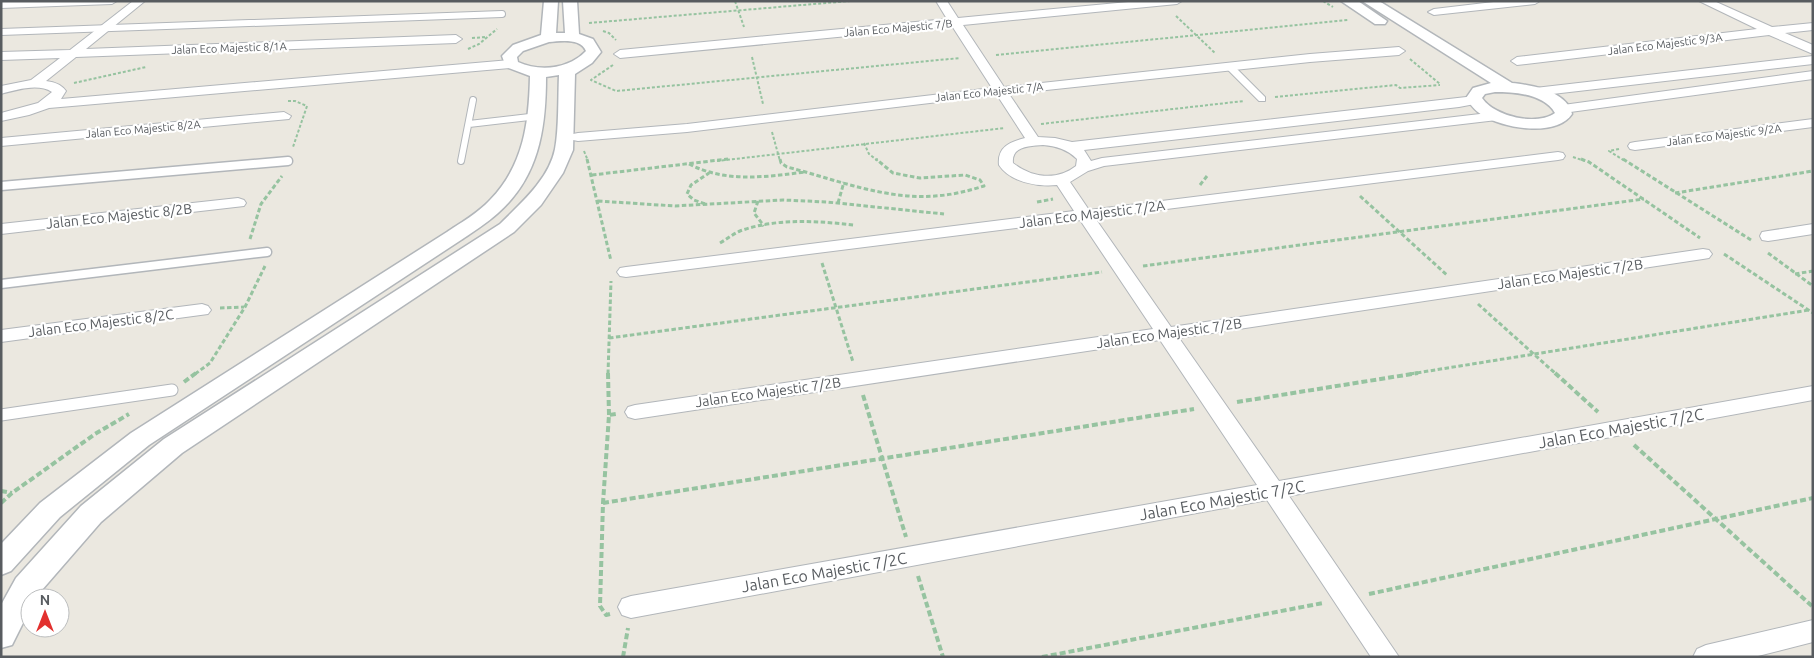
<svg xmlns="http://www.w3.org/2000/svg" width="1814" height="658" viewBox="0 0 1814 658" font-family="Ubuntu,sans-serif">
  <rect width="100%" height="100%" fill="#ebe8e0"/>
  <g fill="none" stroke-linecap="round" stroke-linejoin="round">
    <g stroke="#b2b6ba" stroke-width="8">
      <path id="service-far2" d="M1,32L502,14
        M469,124L538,116
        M461,161L473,100"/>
    </g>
    <g stroke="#b2b6ba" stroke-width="11">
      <path id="service-far1" d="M1,186L288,161
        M1,284L267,252"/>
    </g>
    <g stroke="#b2b6ba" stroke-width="13">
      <path id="service" d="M1,415L172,390"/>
    </g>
    <g stroke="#b2b6ba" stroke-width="2">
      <path id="pedestrian" d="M1230,64L1233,65L1265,97V101H1259L1225,67Z"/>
    </g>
    <g stroke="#b2b6ba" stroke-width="2">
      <path id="minor" d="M117,1L112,4L1,8V2Z
        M133,1H145L86,49L456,35L462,39L456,43L76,57L46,81C54,82 61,84 66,91L61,99L511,60L517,64L511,68L49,108L29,115L1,121V113L38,103L52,92C38,83 16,90 1,94V86L31,80L60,58L1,60V52L70,50Z
        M936,1H947L958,18L1139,1H1182L1177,4L963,25L1004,87L1310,54L1399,47L1405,51L1399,55L1310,62L1009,94L1038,137L1055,138L1072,142L1475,96L1482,100L1480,103L1459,107L1084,150L1091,161L1102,158L1497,112L1504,116L1497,120L1104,166L1088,171L1070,182L1089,210L1558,152L1563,153L1565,156L1563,159L1558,160L1095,218L1171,327L1703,249L1709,250L1712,254L1709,258L1703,259L1179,338L1279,481L1813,386V400L1289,496L1399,657H1371L1267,500L631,618L622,615L618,607L622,599L631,596L1257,485L1160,340L635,419L628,417L625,412L628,407L635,405L1153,329L1080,220L626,277L620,276L617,272L620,268L626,267L1074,211L1057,185C1037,187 1010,182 999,165C997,147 1010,142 1025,138L997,95L687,132L578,141L573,140L571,137L573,134L578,133L687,124L992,88L952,26L620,58L614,54L620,50L947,19ZM1043,145C1056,146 1067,149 1077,159L1076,166C1057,181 1032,178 1013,163C1011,146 1030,146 1043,145Z
        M1502,1H1540L1535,4L1434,15L1428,12L1434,9Z
        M1699,1H1714L1772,27L1813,23V30L1785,33L1813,45V54L1769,35L1517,65L1511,61L1517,57L1757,29Z
        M1813,56V64L1535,96L1528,92L1535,88Z
        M1813,71V79L1563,113L1556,109L1563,105Z
        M284,112L291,116L289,119L1,146V138Z
        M1813,119V127L1635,150L1630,149L1628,146L1630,143L1635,142Z
        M238,198L244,200L246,203L244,206L1,234V224Z
        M1813,224V234L1768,241L1762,240L1760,236L1762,232L1768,231Z
        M202,304L208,306L211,310L208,314L1,342V330Z
        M1813,620V642L1754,657H1693L1697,649L1706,645Z"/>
    </g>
    <g stroke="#b2b6ba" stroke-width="3">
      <path id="tertiary" d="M544,1H558L556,33H565L563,1H577L579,34L593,39L601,52L592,63L575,74L573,150L563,173L541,205L514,232L182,453L101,522L35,598H30V609L12,645L1,648V605L16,578L81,506L164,439L500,224C521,203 549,179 555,149C559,129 558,97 559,75L546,77C546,128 539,177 498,213C487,223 474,231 461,240L149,445L60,517L11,571L1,575V544L40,503L131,433L447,232C462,222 478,213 490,200C524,165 529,122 530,76L506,67L502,56L513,45L541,35ZM549,42C561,41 581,38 586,51C569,69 540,72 518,62L517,57L523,51Z
        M1341,1H1358L1387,21L1385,24H1375Z
        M1362,1H1379L1512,83C1531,85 1567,91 1572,114C1556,138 1502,128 1482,115C1474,110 1471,105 1466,98L1473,88L1491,83ZM1495,92C1515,92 1544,94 1555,113C1537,126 1495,117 1482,98L1485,94Z"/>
    </g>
    <path stroke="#96c3a0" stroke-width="2" stroke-dasharray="3 2" stroke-linecap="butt" d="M735,1L744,27
      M1323,1L1333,7
      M1176,16L1215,53
      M589,23L850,1
      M603,31L609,33L616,40
      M472,38L486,37
      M468,49L479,44L497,29
      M996,55L1348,20
      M752,57L763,104
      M1410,59L1440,84
      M613,65L591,80L616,91L960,58
      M74,83L146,67
      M1275,97L1396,85L1400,88L1440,85
      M288,101H295L307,106L293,147
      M1041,124L1244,101
      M772,132L780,161
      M864,143L869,154L878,161
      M1619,149L1609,151L1625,161
      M584,151L588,161
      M1573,157L1585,161
      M717,161L1005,128"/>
    <path stroke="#96c3a0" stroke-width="3" stroke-dasharray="4.5 2.5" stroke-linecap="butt" d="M587,159L611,261
      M780,159L781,163L787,167C834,179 885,200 935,196C952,195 968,191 984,186L980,180L965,175L920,178L893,173L876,159
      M1581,159L1589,162L1700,238
      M1623,159L1751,240
      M689,164C726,183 765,177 805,172
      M592,175L728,159
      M1200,185L1207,176
      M1675,193L1813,171
      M1360,196L1448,276
      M598,201L675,206L783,200L827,202L944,214
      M758,201L754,213L764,226
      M1037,202L1053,199
      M838,203L844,182
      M705,204L694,200L687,194L691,185L709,173
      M250,239L261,204L282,176
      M720,243C727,239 733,234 740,231C775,218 818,221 854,225
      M1768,253L1813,286
      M1724,254L1813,313
      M822,263L853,362
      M1143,266L1644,199
      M1795,274L1813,271
      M1478,304L1556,374
      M220,308L244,307
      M609,338L1102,272
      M195,374L210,363L245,307L265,266
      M608,374L611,281
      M1410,374L1809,310"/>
    <path stroke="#96c3a0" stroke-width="4" stroke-dasharray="6 3" stroke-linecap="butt" d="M608,373L609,415
      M1555,373L1598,412
      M184,382L196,373
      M863,395L906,537
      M1237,402L1418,373
      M1634,445L1813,607
      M1,491L12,493
      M1,503L12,493L95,434L129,414
      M603,503L1194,409
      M918,576L943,657
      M1369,594L1813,498
      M610,614L606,615L600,606L603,503L609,415L616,414
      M623,657L628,628
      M1042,657L1323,603"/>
    <use href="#service-far2" stroke="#fff" stroke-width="6"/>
    <use href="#service-far1" stroke="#fff" stroke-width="8"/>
    <use href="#service" stroke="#fff" stroke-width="11"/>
    <use href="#pedestrian" fill="#fff" fill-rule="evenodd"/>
    <use href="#minor" fill="#fff" fill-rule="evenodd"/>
    <use href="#tertiary" fill="#fff" fill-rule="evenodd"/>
  </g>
  <g text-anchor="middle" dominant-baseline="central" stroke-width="4.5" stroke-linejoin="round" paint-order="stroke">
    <g font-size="11" fill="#585c60" stroke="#fff">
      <text transform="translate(898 28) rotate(-5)">Jalan Eco Majestic 7/B</text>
      <text transform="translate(1665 44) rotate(-7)">Jalan Eco Majestic 9/3A</text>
      <text transform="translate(229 48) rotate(-2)">Jalan Eco Majestic 8/1A</text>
      <text transform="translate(989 92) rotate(-6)">Jalan Eco Majestic 7/A</text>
      <text transform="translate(143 129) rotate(-5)">Jalan Eco Majestic 8/2A</text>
      <text transform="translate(1724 135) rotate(-7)">Jalan Eco Majestic 9/2A</text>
    </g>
    <g font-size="14" fill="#585c60" stroke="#fff">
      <text transform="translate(1092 214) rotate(-7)">Jalan Eco Majestic 7/2A</text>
      <text transform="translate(119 216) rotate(-6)">Jalan Eco Majestic 8/2B</text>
      <text transform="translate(1570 274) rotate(-8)">Jalan Eco Majestic 7/2B</text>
      <text transform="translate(101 323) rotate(-7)">Jalan Eco Majestic 8/2C</text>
      <text transform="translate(1169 333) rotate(-8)">Jalan Eco Majestic 7/2B</text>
      <text transform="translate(768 392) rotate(-8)">Jalan Eco Majestic 7/2B</text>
    </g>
    <g font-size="16" fill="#585c60" stroke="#fff">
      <text transform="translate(1621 428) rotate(-10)">Jalan Eco Majestic 7/2C</text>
      <text transform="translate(1222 500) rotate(-10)">Jalan Eco Majestic 7/2C</text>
      <text transform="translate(824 572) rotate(-10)">Jalan Eco Majestic 7/2C</text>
    </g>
  </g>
  <rect width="1814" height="658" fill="none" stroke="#585c60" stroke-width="5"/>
  <g transform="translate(45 613)"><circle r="24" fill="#ffffff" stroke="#bcbebf"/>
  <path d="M0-4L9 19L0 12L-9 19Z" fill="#e2312f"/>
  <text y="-8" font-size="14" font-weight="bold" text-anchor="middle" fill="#585c60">N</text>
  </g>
</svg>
